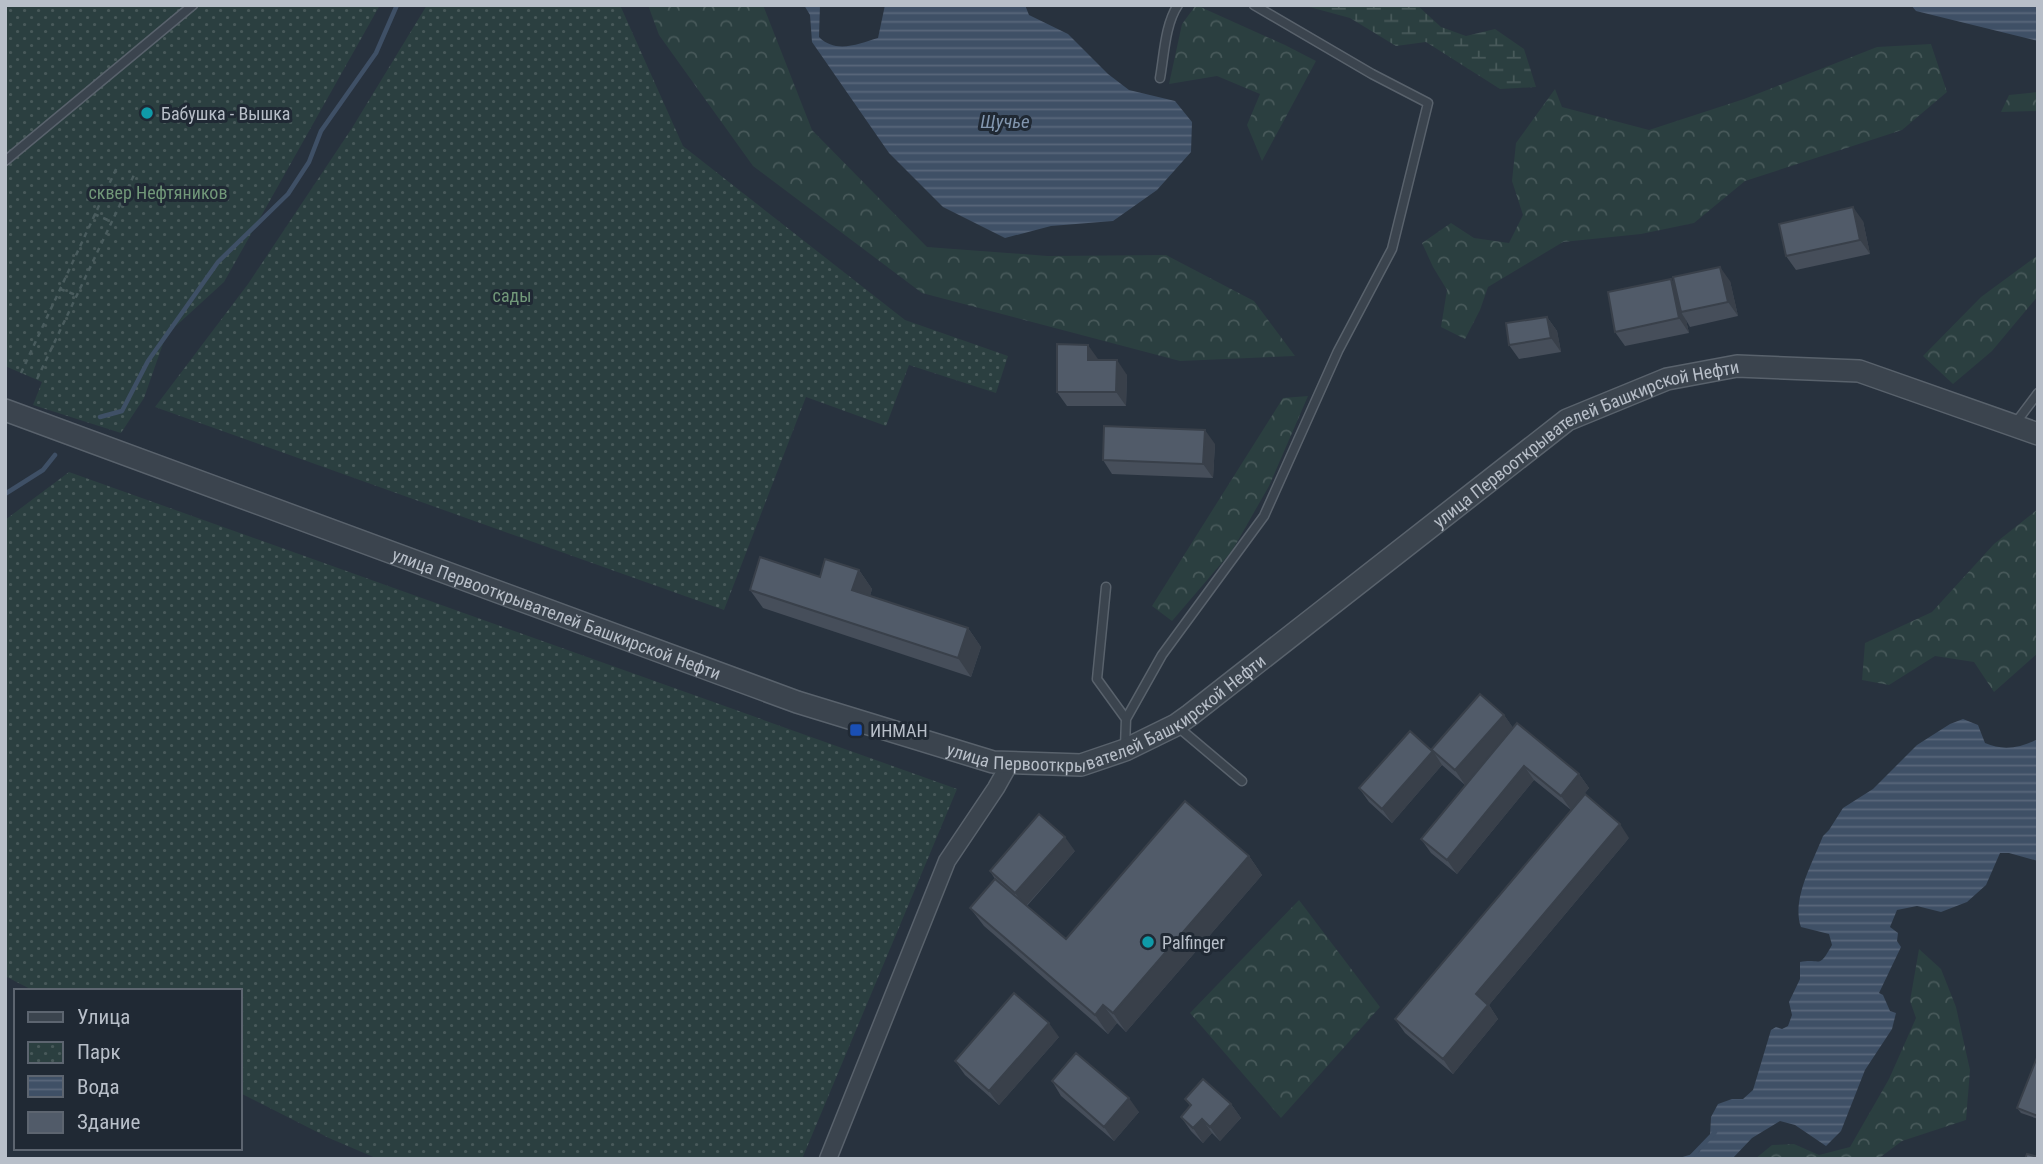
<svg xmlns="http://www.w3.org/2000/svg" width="2043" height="1164" viewBox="0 0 2043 1164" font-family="'Roboto Condensed',sans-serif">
  <defs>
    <pattern id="forest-crowns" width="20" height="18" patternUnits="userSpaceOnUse" patternTransform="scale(1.75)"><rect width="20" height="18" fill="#2b3f40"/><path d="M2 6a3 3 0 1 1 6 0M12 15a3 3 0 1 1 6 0" fill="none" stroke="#48595a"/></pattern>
    <pattern id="wetland-marsh" width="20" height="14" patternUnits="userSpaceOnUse" patternTransform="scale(1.75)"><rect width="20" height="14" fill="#2b3f40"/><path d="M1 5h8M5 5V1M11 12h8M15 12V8" fill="none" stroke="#48595a"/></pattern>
    <pattern id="park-dots" width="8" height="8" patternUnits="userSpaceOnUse" patternTransform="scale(1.75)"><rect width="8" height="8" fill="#2b3f40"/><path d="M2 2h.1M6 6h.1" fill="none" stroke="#48595a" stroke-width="1.8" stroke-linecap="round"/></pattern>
    <pattern id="water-rules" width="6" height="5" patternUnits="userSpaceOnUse" patternTransform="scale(1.75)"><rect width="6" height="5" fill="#3f5066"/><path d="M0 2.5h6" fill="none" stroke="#59677b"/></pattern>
  </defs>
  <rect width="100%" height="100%" fill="#28323e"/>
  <path fill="url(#forest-crowns)" d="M648,5H763L812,130L927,247L1048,256L1166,255L1254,301L1295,356L1180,361L922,293L753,166L659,35Z
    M1196,5L1285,45L1316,61L1262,161L1247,125L1260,94L1217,76L1169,84L1182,24Z
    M1931,44L1947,92L1902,130L1745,181L1694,223L1641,234L1563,242L1488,287L1480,310L1465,339L1441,327L1447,290L1433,267L1422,243L1451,223L1474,238L1509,243L1523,215L1512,181L1516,143L1555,89L1562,107L1649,130L1744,99L1877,47Z
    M2038,92V111L2001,112L2009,95Z
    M2038,255V296L1992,351L1953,384L1923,356L1981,297Z
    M1308,396L1269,486L1232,551L1172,621L1152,606L1283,398Z
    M2038,509V653L1994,692L1974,662L1935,656L1889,685L1862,680L1865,643L1932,612L1994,544Z
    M1299,900L1380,1007L1281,1118L1190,1013Z
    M1919,949L1941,969L1956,1007L1970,1070L1966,1120L1902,1141L1878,1159H1755L1772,1145L1794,1144L1819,1155L1850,1147L1889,1079L1916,1018L1910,1001Z"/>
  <path fill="url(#wetland-marsh)" d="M1302,5H1417L1441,27L1466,36L1495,29L1524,49L1536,87L1500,89L1426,42L1396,46L1350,18Z"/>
  <path fill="url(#park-dots)" d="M5,5H380L224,282L166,335L144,398L121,433L33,405L42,382L5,366Z
    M427,5H620L683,146L905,320L1008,356L996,393L909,365L886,426L806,397L724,610L155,407L248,284L352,128Z
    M69,472L957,789L802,1159H378L329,1138L240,1093V991H34L5,976V520Z"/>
  <path fill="url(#water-rules)" d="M804,5H820L819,37C836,54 858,44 878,38L885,5H1025L1029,15L1068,34L1108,74L1129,90L1175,101L1192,122L1191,152L1157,190L1113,221L1051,226L1005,238L943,207L889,153L812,42L810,15Z
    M1911,5H2038V41L1916,11Z
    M1963,719L1978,725L1985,743C2003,751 2020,748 2038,739V861L2009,853H2000L1986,885L1967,902L1941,912L1917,906L1897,910L1890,927L1898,933L1897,941L1901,947L1879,993L1883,995L1890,1011L1896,1013L1892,1029L1865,1070L1841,1131L1826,1146L1795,1125L1780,1121L1752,1138L1732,1159H1676L1699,1152L1710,1135L1711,1117L1718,1104L1732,1099H1743L1753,1090L1771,1030L1776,1027L1782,1029L1788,1026L1792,1015L1789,1002L1800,979V962C1822,958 1818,970 1832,945L1829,934L1801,927C1791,900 1813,862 1823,836L1829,830L1843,808L1873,789L1917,745L1950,724Z"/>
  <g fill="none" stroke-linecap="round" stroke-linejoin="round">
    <path stroke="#3f5066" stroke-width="4.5" d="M100,417L122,411L148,361L218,262L288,194L309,162L321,131L376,53L397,5
      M5,494L43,470L55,455
      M1689,1159L1715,1132"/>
    <g stroke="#59626c" stroke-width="11">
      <path id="service" d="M1160,78C1164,56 1165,24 1178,5
        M5,161L193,5
        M2014,425L2038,393
        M1106,587L1097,679L1126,719
        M1178,727L1242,781
        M1125,747L1126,719L1162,655L1264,516L1338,351L1392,249L1428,103L1372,74L1254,5"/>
    </g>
    <g stroke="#59626c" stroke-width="19">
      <path id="minor" d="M828,1159L947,861L996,788L1010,763"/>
    </g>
    <g stroke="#59626c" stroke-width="24">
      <g id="tertiary">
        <path id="s1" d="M5,410L797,702L993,762L1081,765L1125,750L1176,725L1190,715L1567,420L1667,379L1737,366L1859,371L2038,434"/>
      </g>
    </g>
    <path stroke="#4a5c5e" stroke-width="2.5" stroke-dasharray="5 5" stroke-linecap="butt" d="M94,214L110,221
      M60,289L76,295
      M21,373L118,165
      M37,379L135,173"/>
    <use href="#service" stroke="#3b444e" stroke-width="8"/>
    <use href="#minor" stroke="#3b444e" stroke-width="16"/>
    <use href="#tertiary" stroke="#3b444e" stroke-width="21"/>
  </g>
  <path fill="#464e5a" d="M1863,221L1870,254L1796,270L1786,256Z
    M1671,279L1675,285L1730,281L1738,316L1690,327L1686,320L1689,333L1625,346L1615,332Z
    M1547,317L1557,331L1561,352L1519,359L1509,345Z
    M1098,359V360L1127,375L1126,406H1067L1057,392Z
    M1215,444L1213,478L1112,474L1103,460Z
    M859,570L872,589L870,596L968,628L981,647L971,677L763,608L750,590Z
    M1504,715L1513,728L1579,774L1589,788L1571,810L1534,780L1457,874L1431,853L1421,839L1477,772L1465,785L1442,765L1392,823L1369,802L1359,788L1431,750Z
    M1629,838L1489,1005L1498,1019L1453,1074L1405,1033L1395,1019Z
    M1075,851L1027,906L1066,939L1249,856L1262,875L1126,1032L1117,1023L1108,1034L984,926L970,908L995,879L990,871Z
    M1059,1037L999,1105L965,1075L955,1061Z
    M2038,1055V1119L2021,1113L2017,1108Z
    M1052,1081L1139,1112L1114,1141L1061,1096Z
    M1185,1099L1231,1104L1241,1118L1220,1141L1212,1133L1203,1143L1191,1131L1181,1117L1190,1106Z"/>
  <path fill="#39404a" d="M1853,207L1863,221L1870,254L1860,240Z
    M1720,267L1730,281L1738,316L1728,302Z
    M1671,279L1681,293V312L1686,320L1689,333L1679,318Z
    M1547,317L1557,331L1561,352L1551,338Z
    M1088,345L1098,359V374L1088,360Z
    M1117,360L1127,375L1126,406L1116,392Z
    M1205,430L1215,444L1213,478L1203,464Z
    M859,570L872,589L866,609L852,590Z
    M968,628L981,647L971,677L958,658Z
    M1504,715L1514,729L1465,785L1455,770Z
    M1433,751L1442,765L1392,823L1382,809Z
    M1524,766L1534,780L1457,874L1447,860Z
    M1579,774L1589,788L1571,810L1561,796Z
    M1620,824L1629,838L1489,1005L1498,1019L1453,1074L1443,1059L1476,994Z
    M1065,837L1075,851L1025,907L1015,893Z
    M1249,856L1262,875L1126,1032L1113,1013Z
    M1103,1005L1117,1023L1108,1034L1095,1015Z
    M1049,1023L1059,1037L999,1105L989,1091Z
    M1129,1098L1139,1112L1114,1141L1104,1127Z
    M1231,1104L1241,1118L1220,1141L1210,1127Z
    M1202,1119L1212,1133L1203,1143L1193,1128Z"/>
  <path fill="#515b69" stroke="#39404a" stroke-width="2" d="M1853,207L1860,240L1786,256L1779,224Z
    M1720,267L1728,302L1681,312L1673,277Z
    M1671,279L1679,318L1615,332L1608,292Z
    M1547,317L1551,338L1509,345L1506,323Z
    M1057,344L1088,345V360H1117L1116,392H1057Z
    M1104,426L1205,430L1203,464L1103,460Z
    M760,557L820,577L825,559L859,570L852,590L968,628L958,658L750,590Z
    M1480,694L1504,715L1455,770L1433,751L1382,809L1359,788L1410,731L1431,750Z
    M1517,723L1579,774L1561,796L1524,766L1447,860L1421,839Z
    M1585,794L1620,824L1476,994L1488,1005L1443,1059L1395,1019Z
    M1185,801L1249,856L1113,1013L1103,1005L1095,1015L970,908L995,879L1066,939Z
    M1039,814L1065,837L1015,893L990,871Z
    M1014,993L1049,1023L989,1091L955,1061Z
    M1076,1053L1129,1098L1104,1127L1052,1081Z
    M2038,1055V1116L2017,1108Z
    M1203,1079L1231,1104L1210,1127L1202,1119L1193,1128L1181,1117L1191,1105L1185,1099Z
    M2027,1154L2038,1157V1159H2025Z"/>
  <g fill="#0f9aa8" stroke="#202934" stroke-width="2.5">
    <circle cx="147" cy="113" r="7"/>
    <circle cx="1148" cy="942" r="7"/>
  </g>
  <rect fill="#1a4fb4" stroke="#202934" stroke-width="2.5" x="849" y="723" width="14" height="14" rx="3.5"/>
  <g text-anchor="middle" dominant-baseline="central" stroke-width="6" stroke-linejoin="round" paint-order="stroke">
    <g font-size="18" fill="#b8bfc9" stroke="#202934" text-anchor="start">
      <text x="161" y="113">Бабушка - Вышка</text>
      <text x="870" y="730">ИНМАН</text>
      <text x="1162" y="942">Palfinger</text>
    </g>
    <g font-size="18" fill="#719879" stroke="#202934">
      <text x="158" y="192">сквер Нефтяников</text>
      <text x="512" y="295">сады</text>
    </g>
    <g font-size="18" fill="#b8bfc9" stroke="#202934">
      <text stroke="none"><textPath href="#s1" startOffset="1743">улица Первооткрывателей Башкирской Нефти</textPath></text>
      <text stroke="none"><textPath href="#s1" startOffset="588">улица Первооткрывателей Башкирской Нефти</textPath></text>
      <text stroke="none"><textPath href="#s1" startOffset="1176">улица Первооткрывателей Башкирской Нефти</textPath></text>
    </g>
    <g font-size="19" font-style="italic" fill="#8296ae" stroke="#202934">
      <text x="1005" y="121">Щучье</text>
    </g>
  </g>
  <rect width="2043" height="1164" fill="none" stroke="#b8bfc9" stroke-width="14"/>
  <rect x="14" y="989" width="228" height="161" fill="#202934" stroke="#5d6570" stroke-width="2"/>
  <rect x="28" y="1012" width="35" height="10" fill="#3b444e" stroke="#5d6570" stroke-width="2"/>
  <text x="77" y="1024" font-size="21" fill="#b8bfc9">Улица</text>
  <rect x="28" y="1042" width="35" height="21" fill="url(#park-dots)" stroke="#5d6570" stroke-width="2"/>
  <text x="77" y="1059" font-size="21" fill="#b8bfc9">Парк</text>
  <rect x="28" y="1076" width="35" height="21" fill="url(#water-rules)" stroke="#5d6570" stroke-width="2"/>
  <text x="77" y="1094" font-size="21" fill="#b8bfc9">Вода</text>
  <rect x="28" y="1112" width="35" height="21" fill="#515b69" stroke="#5d6570" stroke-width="2"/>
  <text x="77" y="1129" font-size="21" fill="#b8bfc9">Здание</text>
</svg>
